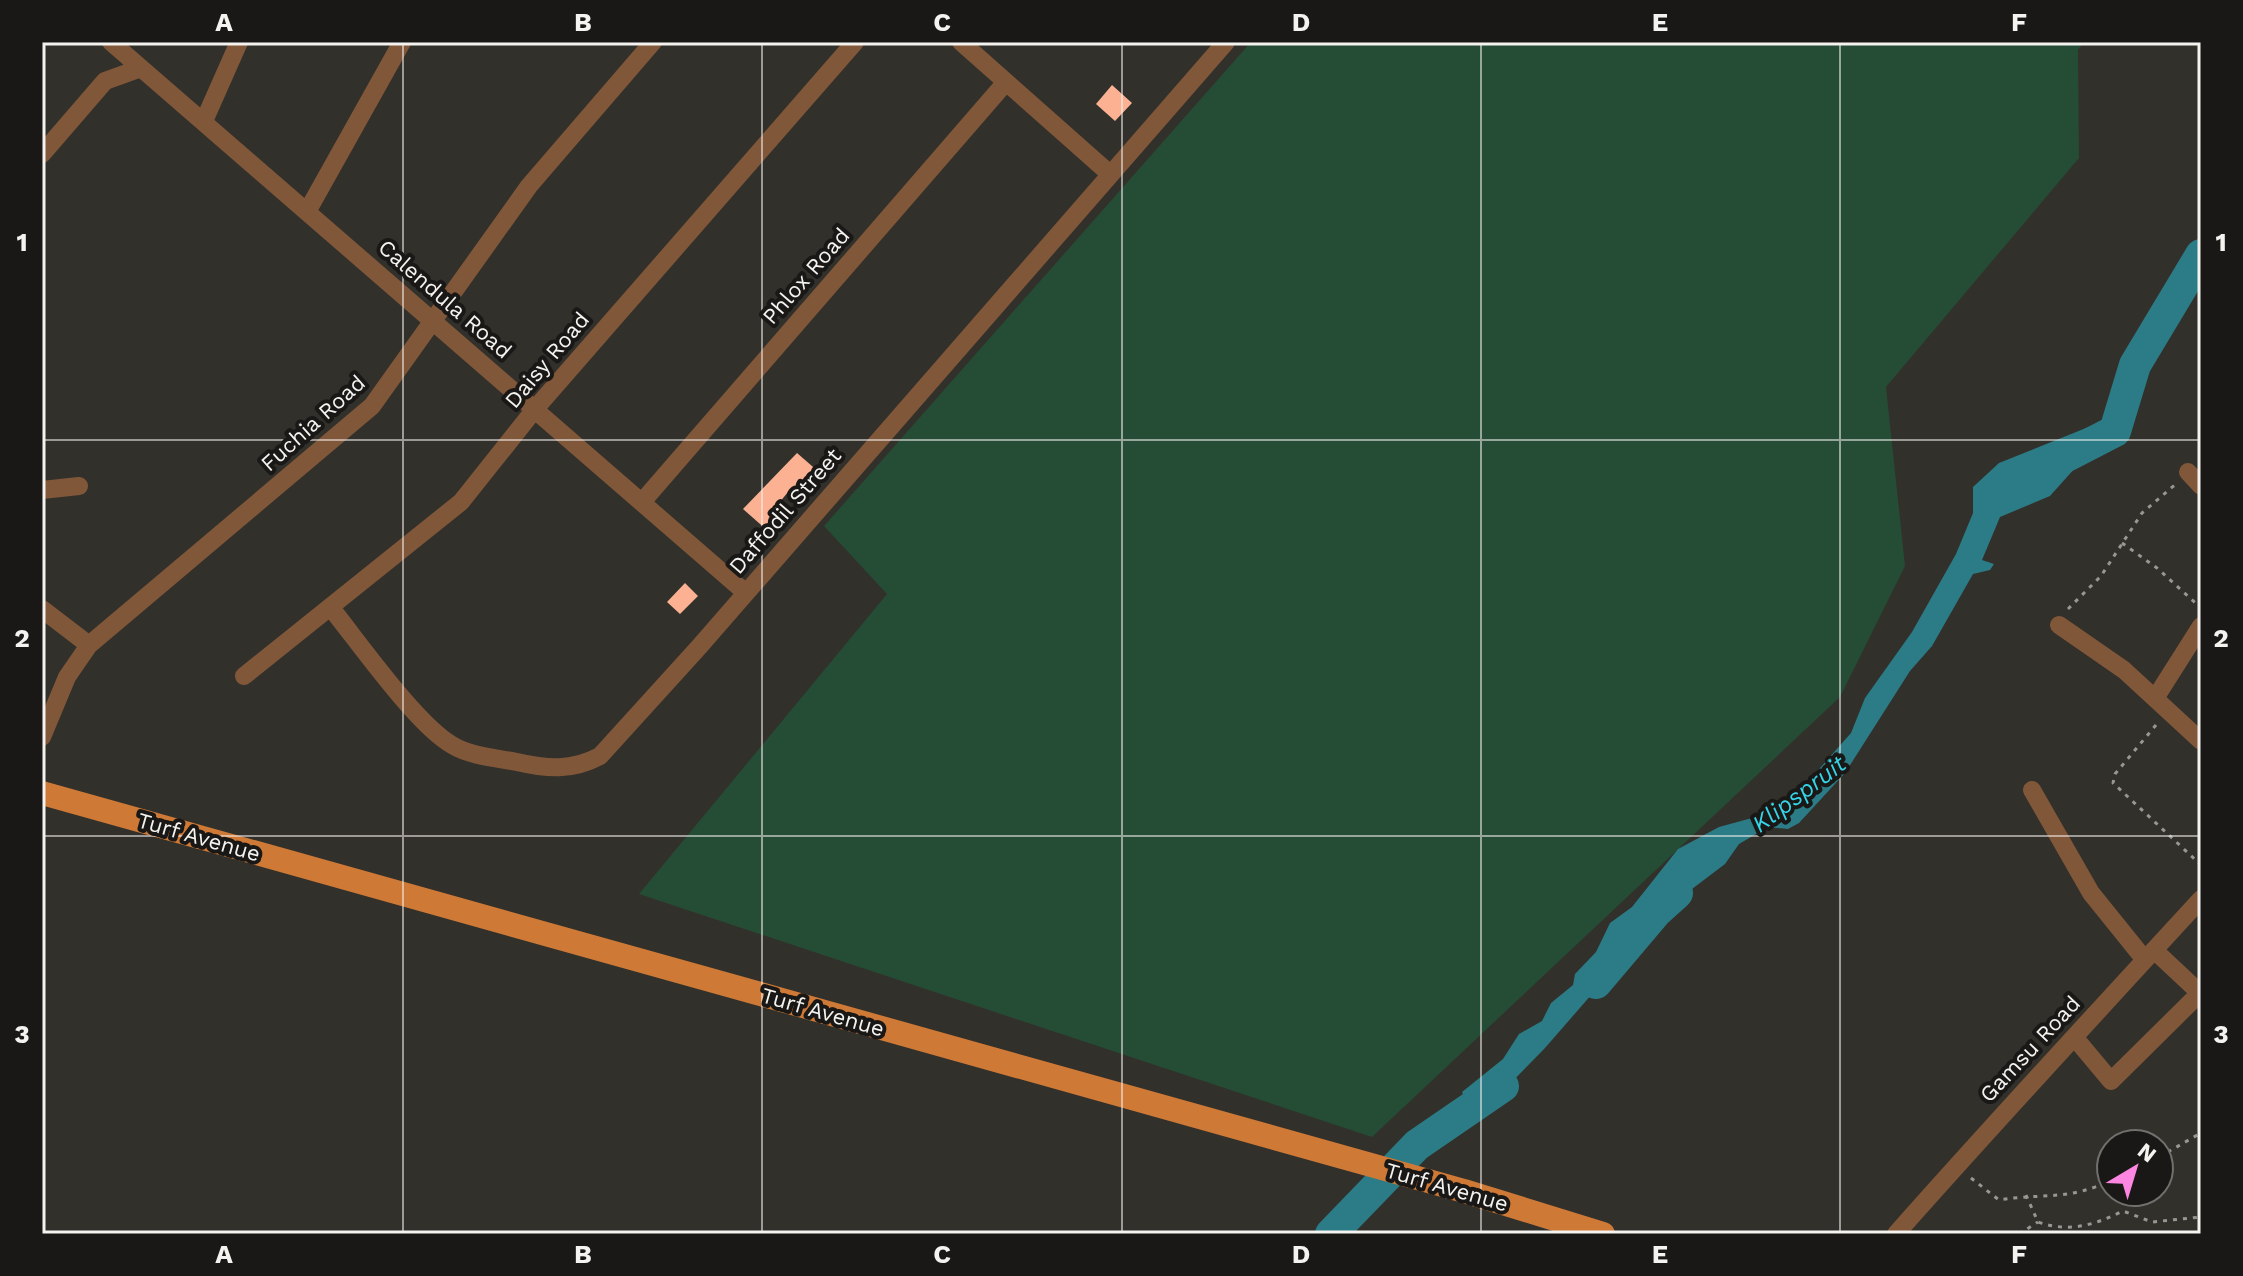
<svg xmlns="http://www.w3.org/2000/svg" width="2243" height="1276" viewBox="0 0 2243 1276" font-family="'Work Sans',sans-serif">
  <rect width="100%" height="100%" fill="#32302b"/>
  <path fill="#254c35" d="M1251,42H2084L2078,50L2079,158L1886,387L1905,566L1840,697L1372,1137L639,894L887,594L824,526Z"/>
  <path fill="#2b7c86" d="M2091,426L2092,449L2050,496L2000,517L1982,560L1994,564L1990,570L1973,574L1932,646L1910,671L1845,773L1799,823L1788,829L1768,827L1739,844L1725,864L1626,939L1619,963L1545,1048L1500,1094L1471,1112L1462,1092L1503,1059L1519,1034L1542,1021L1551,1003L1573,985L1575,974L1596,952L1610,923L1632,907L1678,849L1719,827L1763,815L1805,785L1851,733L1865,698L1912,632L1956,554L1973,513V487L1999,463Z"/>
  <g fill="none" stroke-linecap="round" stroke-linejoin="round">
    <path stroke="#2b7c86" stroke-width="32" d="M2055,462L2115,431L2135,365L2201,255
      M1596,983L1657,911L1677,893
      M1331,1234L1417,1145L1503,1086"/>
  </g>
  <path fill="#fcb292" d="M1112,85L1132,103L1115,121L1096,104Z
    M797,453L820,473L797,500L788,492L770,514L777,520L768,531L743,509Z
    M685,583L698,596L680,614L667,602Z"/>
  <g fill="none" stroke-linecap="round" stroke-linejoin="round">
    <path stroke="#999793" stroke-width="3" stroke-dasharray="4 6" stroke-linecap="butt" d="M2122,543L2157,568L2201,608
      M2068,609L2101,576L2142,513L2177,483
      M2156,725L2115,774L2113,783L2201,865
      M2159,1157L2201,1133
      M1971,1178L1999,1200C2041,1193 2070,1201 2111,1180
      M2026,1195L2038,1222C2070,1233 2094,1225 2123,1211L2152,1222L2201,1217
      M2019,1234L2038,1222"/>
    <path stroke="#815739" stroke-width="18" d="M111,42L746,593
      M961,42L1110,174
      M204,121L239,42
      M42,154L105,81L141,68
      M308,210L402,42
      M2188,472L2201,486
      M42,490L79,486
      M642,502L1006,82
      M331,608C360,644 416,724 452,745C470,756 496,758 517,762C547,769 572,771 600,756L699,647L1226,42
      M42,609L89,645
      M2059,625L2124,670L2201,741
      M244,676L461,502L535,409L855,42
      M2156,697L2201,626
      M42,737L67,677L89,645L372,406L529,186L653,42
      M2032,790L2091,893L2145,960
      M2154,950L2201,994
      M2075,1038L2111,1081L2200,993
      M1896,1234C1996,1121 2099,1010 2201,899"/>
    <path stroke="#ce7936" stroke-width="24" d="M42,793L1464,1191L1603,1234"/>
  </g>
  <path fill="none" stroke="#f5f3f0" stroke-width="2" stroke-opacity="0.55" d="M403,42V1234M762,42V1234M1122,42V1234M1481,42V1234M1840,42V1234M42,440H2201M42,836H2201"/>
  <g text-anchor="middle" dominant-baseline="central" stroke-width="8" stroke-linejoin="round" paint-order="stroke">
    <g font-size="22" fill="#f5f3f0" stroke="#191816">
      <text transform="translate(806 276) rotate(-49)">Phlox Road</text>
      <text transform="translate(445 299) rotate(41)">Calendula Road</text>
      <text transform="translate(547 360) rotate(-50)">Daisy Road</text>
      <text transform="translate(313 423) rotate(-42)">Fuchia Road</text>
      <text transform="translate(785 511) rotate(-49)">Daffodil Street</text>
      <text transform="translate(199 837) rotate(16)">Turf Avenue</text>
      <text transform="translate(823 1012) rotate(16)">Turf Avenue</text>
      <text transform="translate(2030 1049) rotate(-47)">Gamsu Road</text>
      <text transform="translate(1447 1187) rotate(16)">Turf Avenue</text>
    </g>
    <g font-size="24" font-style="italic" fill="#35d4e7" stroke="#191816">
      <text transform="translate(1799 794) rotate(-37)">Klipspruit</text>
    </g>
  </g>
  <rect width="2243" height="1276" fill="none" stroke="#191816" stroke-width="88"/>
  <g transform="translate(2135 1168) rotate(38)"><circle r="38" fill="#191816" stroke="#71706d" stroke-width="2"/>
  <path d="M0-6L14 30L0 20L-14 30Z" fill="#fd86e2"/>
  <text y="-12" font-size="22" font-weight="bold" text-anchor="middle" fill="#f5f3f0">N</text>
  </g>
  <rect x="44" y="44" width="2155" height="1188" fill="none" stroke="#f5f3f0" stroke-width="3"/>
  <g font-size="26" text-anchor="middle" font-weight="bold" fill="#f5f3f0">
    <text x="224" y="31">A</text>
    <text x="583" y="31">B</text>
    <text x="942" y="31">C</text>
    <text x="1301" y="31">D</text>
    <text x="1660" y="31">E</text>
    <text x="2019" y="31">F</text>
    <text x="22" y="251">1</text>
    <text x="2221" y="251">1</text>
    <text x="22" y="647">2</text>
    <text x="2221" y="647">2</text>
    <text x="22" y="1043">3</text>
    <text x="2221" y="1043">3</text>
    <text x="224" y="1263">A</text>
    <text x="583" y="1263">B</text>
    <text x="942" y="1263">C</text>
    <text x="1301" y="1263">D</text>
    <text x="1660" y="1263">E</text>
    <text x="2019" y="1263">F</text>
  </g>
</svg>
